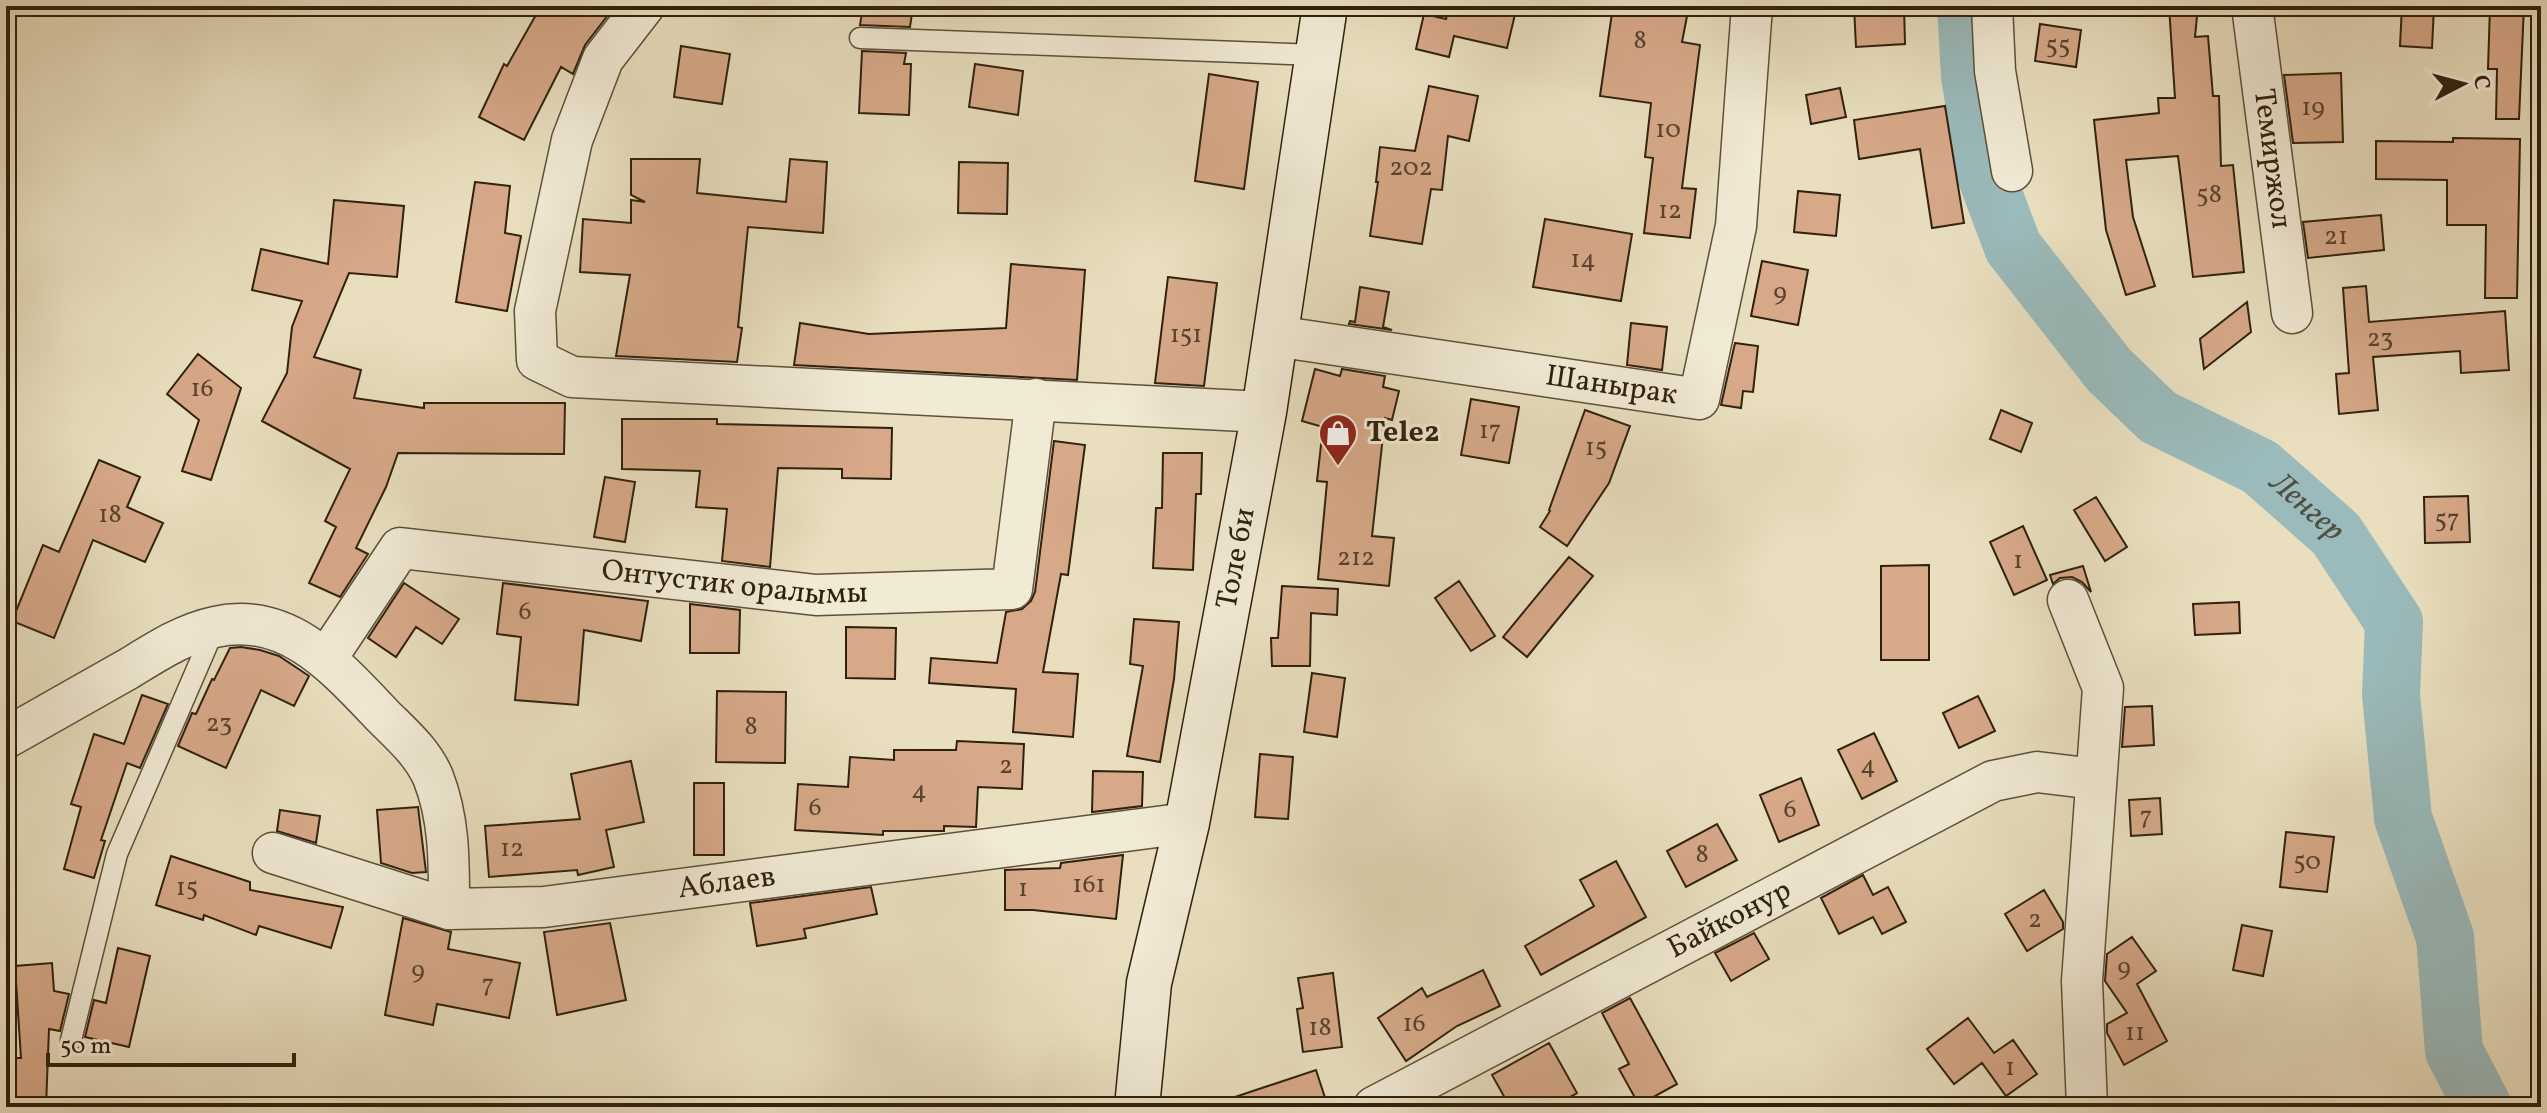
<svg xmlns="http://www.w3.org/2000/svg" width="2547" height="1113" viewBox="0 0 2547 1113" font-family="Vollkorn,serif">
  <rect width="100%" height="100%" fill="#e9dfbf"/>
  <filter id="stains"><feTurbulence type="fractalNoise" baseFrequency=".0025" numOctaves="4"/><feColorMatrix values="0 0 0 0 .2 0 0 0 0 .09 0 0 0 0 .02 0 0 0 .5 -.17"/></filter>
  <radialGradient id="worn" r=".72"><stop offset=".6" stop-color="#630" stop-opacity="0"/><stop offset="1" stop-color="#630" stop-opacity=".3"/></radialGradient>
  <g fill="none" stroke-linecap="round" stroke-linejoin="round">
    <path stroke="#9ababb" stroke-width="58" id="s1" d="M1966,6L1970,76L1986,175L2013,247L2109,370L2158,417L2260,467L2336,534L2394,622L2391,695L2403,818L2445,937L2454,1051L2483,1107"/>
  </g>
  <path fill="#d7a989" stroke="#30210f" stroke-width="2" d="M541,6H615L585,45L573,74L561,67L524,140L479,117L504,64L507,66Z
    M863,6H913L910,27L860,25Z
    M1449,6H1517L1507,48L1454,36L1449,57L1416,49L1424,14L1446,19Z
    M1613,6H1689L1682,42L1700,45L1682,188L1696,189L1690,238L1644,233L1653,158L1645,157L1651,103L1600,96Z
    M1854,6H1904L1905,44L1856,47Z
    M2169,6H2198L2195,37L2208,36L2213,96H2219L2221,166L2233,165L2244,272L2193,277L2178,156L2126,160L2133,217L2155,286L2126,295L2106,230L2094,120L2159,113L2158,98H2175Z
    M2402,6H2434L2432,48L2400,46Z
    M2490,6H2524L2519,119H2496L2497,69H2488Z
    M2040,24L2081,30L2076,67L2035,61Z
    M681,46L730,54L722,104L674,97Z
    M862,51L906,53L904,64H911L909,115L859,113Z
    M975,64L1023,71L1018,115L969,107Z
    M2341,73L2343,142L2293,143L2284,75Z
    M1209,74L1258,82L1244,189L1195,181Z
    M1429,86L1478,96L1469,141L1448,136L1442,190L1431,189L1422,244L1370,236L1378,182H1376L1380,147L1415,151Z
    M1840,88L1846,117L1811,124L1806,95Z
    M1945,106L1964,223L1932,228L1920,149L1859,159L1854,120Z
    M2453,138L2520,139L2517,298H2485L2486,225H2447V180L2376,179V141L2453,142Z
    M631,159H700L697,193L786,202L790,159L827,162L823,233L748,227L738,327L742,328L737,362L616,356L630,275L580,272L583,219L631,223V200L645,202L631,195Z
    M959,162L1008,163L1007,214L958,213Z
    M475,182L510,186L505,233L521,236L507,311L456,302Z
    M1798,191L1840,195L1836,236L1794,232Z
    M334,200L404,206L397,277L349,273L314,357L361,370L354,398L424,408V403H565L564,454L398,453L386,487L356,548L368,554L340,597L309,583L336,527L325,521L350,469L262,421L287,373L292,327L302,301L252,290L261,249L328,264Z
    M2381,215L2384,250L2308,258L2303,222Z
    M1545,219L1632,234L1621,301L1533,287Z
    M1762,261L1808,270L1798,325L1751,316Z
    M1011,264L1085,270L1077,380L794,365L800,323L869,334L1006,328Z
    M1168,277L1217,283L1204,386L1155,383Z
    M2366,286L2369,322L2505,311L2509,370L2461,373L2460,351L2373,357L2378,410L2339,414L2336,374L2349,373L2343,288Z
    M1360,287L1389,292L1383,327L1392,330L1349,324L1350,321L1355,322Z
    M2247,302L2251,332L2204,369L2200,339Z
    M1631,323L1667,327L1662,370L1627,365Z
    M1735,343L1758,346L1753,392L1743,391L1741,408L1721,405Z
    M198,354L241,388L211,480L182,471L199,420L167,394Z
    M1315,369L1340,376L1342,369L1385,376L1383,387L1399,391L1392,420L1385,418L1372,536L1394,538L1389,586L1318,579L1327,482L1317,481L1323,427L1302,421Z
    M1471,399L1519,407L1509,463L1461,455Z
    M1585,410L1630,426L1609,483L1567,546L1540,527L1550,511L1549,510Z
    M2001,410L2032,423L2021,452L1990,439Z
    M622,419H717V424L892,428L891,479L842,478V469L778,468L770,567L722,561L727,509L696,507L700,471L622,469Z
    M1054,441L1085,445L1068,575L1061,574L1043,672L1078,674L1073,737L1013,732L1016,689L929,683L931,658L997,663L1006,612L1022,609L1031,601L1035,592Z
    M1163,453H1202L1201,494H1196L1193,570L1153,568L1156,508H1162Z
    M99,460L140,477L127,507L163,523L145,562L93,540L54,638L12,621L43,545L59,552Z
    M605,477L635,482L625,542L594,537Z
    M2468,496L2470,542L2425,543L2424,497Z
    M2096,497L2127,547L2105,561L2074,510Z
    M2023,526L2047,580L2014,595L1990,542Z
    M1569,557L1593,576L1527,657L1503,637Z
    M1929,565V660H1881V566Z
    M2083,566L2091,592L2082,582L2072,577L2060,578L2053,584L2050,575Z
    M1459,581L1495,636L1471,651L1435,598Z
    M404,583L459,619L442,644L416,627L396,657L368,638Z
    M503,583L648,601L641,641L584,630L578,705L515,700L521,637L497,634Z
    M1282,586L1338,589L1337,615L1311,613L1310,666H1272L1271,638H1278Z
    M2239,602L2240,633L2195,635L2193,604Z
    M690,604L740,610L739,653H690Z
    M1134,619L1179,622L1174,679L1160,762L1127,756L1143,666L1130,664Z
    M846,627L896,628L895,679L846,678Z
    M241,647L260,650L279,656L309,676L294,706L261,690L226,768L178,746L192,713L196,714L212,679L214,680L230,648Z
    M1312,673L1345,678L1337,737L1304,732Z
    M717,691L786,692L785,763L716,762Z
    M142,695L168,704L140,768L127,763L101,840L105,841L94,878L64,869L81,807L71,804L94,734L124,744Z
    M1978,696L1995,731L1959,748L1943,713Z
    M2152,706L2154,745L2122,747L2125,707Z
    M1874,733L1897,781L1862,799L1838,750Z
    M957,741L1024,744L1022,789L978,787L976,827L944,826V831H883V835L795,830L798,784L848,787L850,757L894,760V750H956Z
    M1260,754L1293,757L1288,819L1255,817Z
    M631,761L644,822L606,830L614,867L578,875L577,870L489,877L485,826L580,819L571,774Z
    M1093,771L1143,772L1142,806L1092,812Z
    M1801,778L1819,825L1779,842L1760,795Z
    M694,783H724V855H694Z
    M2160,798L2162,834L2131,836L2129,800Z
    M418,807L426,872L412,873L381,863L377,810Z
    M280,810L320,816L316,843L277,831Z
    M1717,824L1737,860L1686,887L1667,851Z
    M2286,832L2334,837L2327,892L2280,887Z
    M1123,855L1116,919L1033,910H1005V870L1060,868L1061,863Z
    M171,856L250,882V890L343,907L331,948L259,926L256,935L204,915L203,920L156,905Z
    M1616,861L1646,917L1541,975L1525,946L1594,906L1580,880Z
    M1863,875L1873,895L1888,887L1906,922L1882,934L1873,917L1839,934L1821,898Z
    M871,887L877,914L804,929L806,938L757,946L750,903Z
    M2044,890L2063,922V929L2027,951L2005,914Z
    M403,918L451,932L448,949L520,963L509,1018L437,1004L433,1025L385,1015Z
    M610,923L626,1000L557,1015L544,932Z
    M2242,925L2272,931L2263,976L2233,970Z
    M1754,933L1769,959L1731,981L1715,953Z
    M2132,937L2156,971L2137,984L2167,1041L2124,1065L2107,1033V1024L2127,1013L2105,981L2107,954Z
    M118,948L150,956L129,1047L85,1037L94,1000L106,1003Z
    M52,963L54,991L69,994L60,1031L49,1029L46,1107H10L13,1058H21L15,966Z
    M1483,970L1500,1006L1457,1026L1406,1061L1378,1018L1422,988L1427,997Z
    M1333,973L1342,1047L1303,1052L1297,1009L1303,1008L1298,978Z
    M1630,998L1677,1084L1639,1105L1619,1069L1629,1064L1602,1013Z
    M1968,1018L1994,1053L2013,1040L2037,1074L2006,1096L1982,1063L1954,1084L1927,1049Z
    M1549,1043L1577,1093L1552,1107H1510L1492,1075Z
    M1316,1070L1328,1107H1220V1102Z"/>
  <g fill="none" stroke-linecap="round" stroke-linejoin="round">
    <g stroke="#5e503b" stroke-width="23">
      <path id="lane" d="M860,38L1317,55
        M71,1040L117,854L215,627"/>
    </g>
    <g stroke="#5e503b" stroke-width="43">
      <g id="street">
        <path d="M644,6L603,59L572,140L535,311L537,360L572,377L1264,412"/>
        <path d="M1992,6L1995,71L2012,171"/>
        <path id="s2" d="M2252,6L2292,313"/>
        <path id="s3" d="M1275,336L1699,399L1736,226L1752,6"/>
        <path d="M2068,600L2103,688L2082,981L2087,1107"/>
        <path id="s4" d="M326,659L400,548L816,595L1012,589L1036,399"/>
        <path d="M6,738C47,715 87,692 128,669C156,652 183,634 215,627C288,610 338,669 383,716C402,735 422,752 433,777C450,820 449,864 449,909"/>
        <path id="s5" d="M273,853L449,909L544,907L1187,823"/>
        <path id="s6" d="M1374,1107L1993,781L2037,772L2095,779"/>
      </g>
    </g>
    <g stroke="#30210f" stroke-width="47">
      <g id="secondary">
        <path id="s7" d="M1137,1107L1149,983L1187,823L1264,412L1325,6"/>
      </g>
    </g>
    <use href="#lane" stroke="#f1ead5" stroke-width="20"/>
    <use href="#street" stroke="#f1ead5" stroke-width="40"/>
    <use href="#secondary" stroke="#f1ead5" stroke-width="44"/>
  </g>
  <defs>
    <g id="shop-pin" transform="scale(2)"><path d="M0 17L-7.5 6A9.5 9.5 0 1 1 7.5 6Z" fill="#8f2418" stroke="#f1ead5"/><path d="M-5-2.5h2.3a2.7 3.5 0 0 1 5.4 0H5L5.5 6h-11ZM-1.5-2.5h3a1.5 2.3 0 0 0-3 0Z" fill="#fff"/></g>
  </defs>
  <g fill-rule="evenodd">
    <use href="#shop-pin" x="1338" y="433"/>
  </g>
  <g text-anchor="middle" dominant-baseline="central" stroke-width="6" stroke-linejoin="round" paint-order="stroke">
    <g font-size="26" fill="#5a432e">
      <text x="1640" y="41">8</text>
      <text x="2058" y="46">55</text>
      <text x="2313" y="108">19</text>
      <text x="1668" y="130">10</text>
      <text x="1411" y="168">202</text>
      <text x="2209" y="195">58</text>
      <text x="1670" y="211">12</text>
      <text x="2336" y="237">21</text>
      <text x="1583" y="260">14</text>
      <text x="1780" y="293">9</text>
      <text x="1186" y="335">151</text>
      <text x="2380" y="339">23</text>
      <text x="202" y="389">16</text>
      <text x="1490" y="431">17</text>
      <text x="1596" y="448">15</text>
      <text x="110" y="515">18</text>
      <text x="2447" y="520">57</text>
      <text x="1356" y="558">212</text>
      <text x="2018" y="561">1</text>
      <text x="525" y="612">6</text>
      <text x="219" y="724">23</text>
      <text x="751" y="727">8</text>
      <text x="1006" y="766">2</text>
      <text x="1868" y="766">4</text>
      <text x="919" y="791">4</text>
      <text x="815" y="808">6</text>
      <text x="1790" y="810">6</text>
      <text x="2146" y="817">7</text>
      <text x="512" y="849">12</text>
      <text x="1702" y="855">8</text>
      <text x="2307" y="862">50</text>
      <text x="1089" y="885">161</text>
      <text x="187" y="888">15</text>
      <text x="1023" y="889">1</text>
      <text x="2035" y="920">2</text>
      <text x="2124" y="968">9</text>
      <text x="418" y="971">9</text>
      <text x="488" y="985">7</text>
      <text x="1414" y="1024">16</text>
      <text x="1320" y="1028">18</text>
      <text x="2135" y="1033">11</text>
      <text x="2010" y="1068">1</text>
    </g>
    <g font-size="30" fill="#30210f" stroke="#f1ead5">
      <text stroke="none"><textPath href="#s2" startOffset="154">Темиржол</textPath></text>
      <text stroke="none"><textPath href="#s3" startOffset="340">Шанырак</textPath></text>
      <text stroke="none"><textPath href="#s7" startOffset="558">Толе би</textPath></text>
      <text stroke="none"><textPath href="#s4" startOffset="470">Онтустик оралымы</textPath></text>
      <text stroke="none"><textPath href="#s5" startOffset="464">Аблаев</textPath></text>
      <text stroke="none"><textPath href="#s6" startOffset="402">Байконур</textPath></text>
    </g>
    <g font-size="30" font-weight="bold" fill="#30210f" stroke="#f1ead5" text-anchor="start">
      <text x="1366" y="433">Tele2</text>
    </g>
    <g font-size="32" font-style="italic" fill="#504f43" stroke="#f1ead5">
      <text stroke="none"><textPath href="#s1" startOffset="646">Ленгер</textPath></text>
    </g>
  </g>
  <rect width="2547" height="1113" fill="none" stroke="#e9dfbf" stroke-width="32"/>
  <rect x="8" y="8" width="2531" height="1097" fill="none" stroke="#30210f" stroke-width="4"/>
  <rect x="16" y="16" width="2515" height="1081" fill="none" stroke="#30210f" stroke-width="2"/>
  <g transform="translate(2463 84) rotate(84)" stroke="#f1ead5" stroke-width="6" paint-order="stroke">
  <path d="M0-6L14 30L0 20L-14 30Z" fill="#30210f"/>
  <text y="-12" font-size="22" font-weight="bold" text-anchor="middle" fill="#30210f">С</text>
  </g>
  <path d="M48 1053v12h246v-12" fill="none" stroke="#30210f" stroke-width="4"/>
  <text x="60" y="1053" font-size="24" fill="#30210f" stroke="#f1ead5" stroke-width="6" paint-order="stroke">50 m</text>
  <rect width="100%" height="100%" filter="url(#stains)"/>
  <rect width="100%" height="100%" fill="url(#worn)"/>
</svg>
